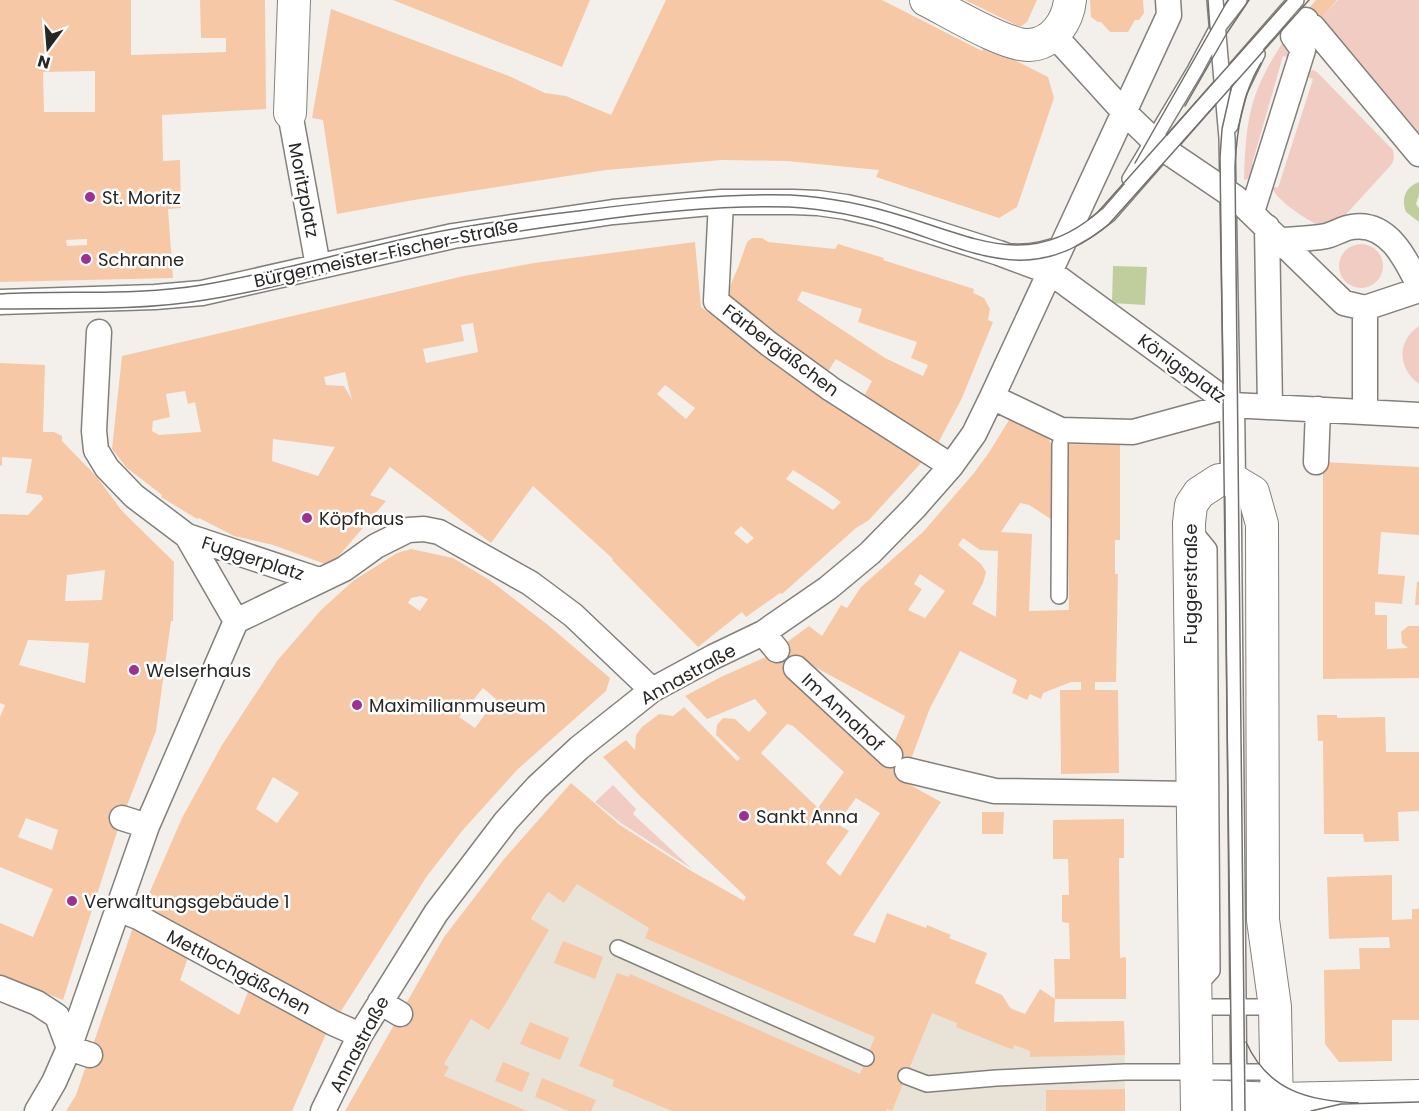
<svg xmlns="http://www.w3.org/2000/svg" width="1419" height="1111" viewBox="0 0 1419 1111" font-family="Poppins,sans-serif">
  <rect width="100%" height="100%" fill="#f3f0eb"/>
  <path fill="#e9e2d7" d="M693,872L744,901L746,897L1033,1017L1047,1022L1124,1021L1125,1089L1046,1090V1111H435L444,1076L448,1067L444,1064L548,892L564,903L577,884Z"/>
  <path fill="#f1ccc2" d="M1338,0H1419V137L1322,17Z
    M1285,39L1294,46L1291,58L1283,56L1252,164L1258,166L1252,178L1244,180C1246,117 1250,92 1285,39Z
    M1313,70L1317,72L1393,150L1394,158L1392,164L1339,222L1323,228C1308,220 1277,202 1271,186L1278,188L1313,79L1305,76L1307,73Z
    M1339 266a22 22 0 1 1 44 0a22 22 0 1 1-44 0Z
    M1419,326V384C1398,369 1396,341 1419,326Z
    M613,785L636,809L633,814L692,869L621,823L595,802Z"/>
  <path fill="#bfce9c" d="M1419,182V195L1416,204L1419,208V222L1406,212C1401,199 1405,187 1419,182Z
    M1113,266L1147,267L1145,305L1112,303Z"/>
  <path fill="#f7c8a6" fill-rule="evenodd" d="M0,0H131V55L226,52V38H201L200,0H265L266,109L162,115L163,161L180,160L181,208L168,209L173,278L0,282ZM95,71V112H44L43,72ZM87,239V245L67,246L66,240Z
    M393,0H590L562,67Z
    M666,0H882L982,51L985,45L1048,77L1054,98L1017,207L999,218L876,177L879,170L787,161L722,160L606,170L414,200L337,214L323,120L312,118L331,9L509,76L545,93L566,96L611,115Z
    M965,0H1037L1027,22L1020,27Z
    M1090,0H1143L1144,13L1139,20H1135L1128,32H1110L1101,22H1098L1091,17Z
    M1316,0H1337L1317,23L1305,13Z
    M752,238H762L768,242L835,249L838,244L884,258L883,260L974,289L973,293L984,298L990,309L988,320L993,322L962,398L937,445L862,400L872,381L836,359L825,376L726,296L739,265L747,242ZM802,291L862,309L858,322L917,342L911,358L928,365L923,376L885,358L797,300Z
    M695,242L701,307L760,352L922,462L869,520L856,528L782,594L780,593L746,617L742,612L698,647L612,560L613,559L533,486L491,543L390,467L370,495L386,501L331,565H328L273,545L234,536L199,518L197,519L161,497L162,495L127,468L112,449L122,356L464,276L534,263ZM473,323L478,352L426,363L423,349L464,341L461,325ZM345,372L352,400L344,386L326,385L324,377ZM665,385L695,408L686,419L657,394ZM185,391L188,404L195,402L201,432L159,435L152,431L153,421L170,417L166,394ZM273,439L335,447L318,476L272,461ZM793,470L823,489L841,502L833,510L786,479ZM741,526L754,538L747,544L734,533Z
    M0,363L45,365L43,432H54L62,436V441L96,476L122,511L174,562L173,621H171L156,731L119,826L63,1000L0,975V923L33,937L53,889L0,867V717L5,705L0,703V514L28,515L43,499L41,495L26,493L32,459L2,457V466L0,465ZM105,570L102,600L65,601L67,575ZM28,640L89,643L85,683L19,665ZM26,818L58,830L52,850L18,837Z
    M1009,420L1041,429L1051,443L1054,521L1029,505L1020,503L1001,532L1032,534L1029,611L1069,610L1067,444L1120,445V540H1115V574H1118L1116,682H1095V690H1118L1119,773L1061,774L1060,690H1081V682H1071L1043,693L1041,699L1030,694L1027,700L1012,693L1017,680L960,651L930,708L903,781L941,802L853,935L875,943L887,913L926,928L927,925L951,935L949,938L987,953L975,983L1002,995L1011,1009L1025,1014L1040,989L1055,999L1054,1022L1124,1021L1125,1055L1030,1057V1051L1014,1045L1013,1049L1008,1048L956,1027L957,1023L932,1013L892,1111L887,1109L886,1111H672L612,1086L614,1080L579,1066L617,973L629,977L630,974L860,1074L875,1037L645,938L649,928L577,884L564,903L548,892L531,919L549,930L506,1003L489,1030L471,1019L444,1064L449,1067L444,1076L527,1111H345L444,937L504,859L571,783L620,825L693,872L744,901L746,897L638,794L603,757L626,740L635,750L636,735L642,727L659,714L673,716L684,707L737,761L740,758L716,735L717,725L723,718L735,719L749,732L767,713L755,699L707,719L685,696L723,676L768,656L809,626L822,636L841,605L847,608L861,587L923,532L974,473L990,451ZM963,538L980,550L998,551L996,617L972,604L983,583L986,572L981,564L958,545ZM920,574L945,591L925,618L908,610L922,589L914,584ZM802,660L905,716L885,766L797,685ZM787,724L793,726L844,772L818,808L761,753ZM856,798L880,813L840,876L826,863L849,831L837,824Z
    M1323,462L1419,467V535L1381,532L1378,574L1405,576L1402,604L1375,602V615H1387V649L1408,648L1402,643L1401,632L1408,626H1419V678L1323,679Z
    M411,549L453,558L488,579L548,625L610,678L606,691L518,769L462,831L427,876L336,1019L142,910L182,818L222,745L277,661L321,610L353,581L397,553ZM421,596L428,599L420,611L408,603L411,598ZM483,688L496,699L475,728L459,717ZM273,777L299,793L277,823L256,809Z
    M1417,582H1419V605H1415Z
    M1317,715H1337V718L1385,717L1386,752H1419V811L1398,812L1399,841L1364,842L1363,834H1324L1323,741H1318Z
    M982,812H1004L1003,834H982Z
    M1124,819V858H1119L1120,958L1126,957V999H1055L1054,959H1070L1069,923L1062,922V895H1069L1068,859H1053V820Z
    M1392,875V920L1412,919V909H1419V1020H1392V1061L1339,1062L1325,1044L1324,970L1360,969L1359,948H1390L1389,937L1329,939L1327,877Z
    M134,924L189,955L180,980L239,1015L249,989L329,1027L292,1111H66L76,1095Z
    M563,941L603,957L595,979L554,963Z
    M530,1022L569,1038L560,1060L520,1044Z
    M503,1062L530,1073L522,1092L495,1081Z
    M542,1078L596,1100L591,1111H569L535,1097Z
    M1125,1089V1111H1046V1090Z"/>
  <g fill="none" stroke-linecap="round" stroke-linejoin="round">
    <g stroke="#83807c" stroke-width="18">
      <path id="service" d="M1215,0L1227,138L1232,405
        M1230,126L1239,91L1257,54
        M1130,179L1195,70L1218,27L1239,0
        M1012,252C1049,254 1080,238 1109,214L1296,0
        M1233,480L1239,1102
        M1192,528L1209,549L1212,971L1197,987
        M1059,596L1060,444
        M618,948L866,1058
        M1195,1007H1275
        M906,1076L927,1084L996,1078L1125,1072H1277"/>
    </g>
    <g stroke="#83807c" stroke-width="27">
      <path id="pedestrian" d="M1313,27L1419,154
        M1054,35L1124,112L1150,137L1165,150L1236,198L1344,303L1365,308L1419,290
        M290,113L318,266
        M721,202L716,301L769,344L831,389L951,466
        M1252,212L1303,50L1293,36L1306,20
        M1267,227L1270,407
        M1280,240C1295,239 1311,239 1326,236C1335,234 1343,228 1352,227C1388,221 1406,259 1419,286
        M0,302L155,297L202,293L453,236L613,212L721,202H793L818,203L846,207L876,214L999,253L1050,272L1232,405
        M992,397L1061,430L1133,432L1232,405L1419,415
        M1232,405L1233,480
        M1365,412V308
        M1316,462L1318,409
        M187,536L319,580
        M236,621L344,569L376,546L408,530L424,529L439,532L530,583L573,615L652,690
        M763,633L777,650
        M796,668L890,755
        M907,770L995,791L1193,794
        M122,818L147,826
        M118,909L138,917L333,1023L360,1035
        M0,988L37,1003L57,1016L69,1048L90,1055
        M380,1002L400,1014
        M37,1111L54,1082L69,1048L147,826L236,621L187,536L134,496L107,468L96,450L94,431L99,332
        M323,1111L360,1035L436,913L506,821L537,787L579,748L652,690L713,657L763,633L828,588L870,553L915,507L951,466L974,434L992,397L1169,15L1168,0"/>
    </g>
    <g stroke="#83807c" stroke-width="34">
      <path id="minor" d="M926,0C950,12 1005,46 1029,45C1053,44 1068,21 1070,0
        M290,113L294,0
        M1197,1096L1277,1099L1419,1096
        M1197,1111L1189,523L1191,505L1199,493L1219,480H1233L1253,492L1262,524L1263,920L1275,1007L1277,1111"/>
    </g>
    <use href="#service" stroke="#fff" stroke-width="15"/>
    <use href="#pedestrian" stroke="#fff" stroke-width="24"/>
    <use href="#minor" stroke="#fff" stroke-width="32"/>
    <path stroke="#72706d" stroke-width="1.5" d="M1208,0L1210,29
      M1231,89L1222,129L1220,157L1232,1111
      M1185,106L1227,33L1249,0
      M1135,163L1228,0
      M0,294C67,290 136,296 202,285C276,273 349,250 422,235C473,224 526,217 578,211C648,202 719,193 791,195C830,197 868,205 906,217C977,239 1032,269 1097,213L1287,0
      M0,309C66,308 141,311 205,300C278,289 350,266 422,249C476,237 530,229 585,222C652,212 721,205 789,207C828,209 865,217 901,229C980,255 1036,286 1109,224L1309,0
      M1246,1042C1268,1091 1309,1101 1358,1103
      M1245,1111L1235,166C1237,129 1242,95 1261,63
      M1311,1111L1341,1104L1419,1102"/>
  </g>
  <g fill="#9d3191" stroke="#fff" stroke-width="2">
    <circle cx="90" cy="197" r="6"/>
    <circle cx="86" cy="259" r="6"/>
    <circle cx="307" cy="518" r="6"/>
    <circle cx="134" cy="670" r="6"/>
    <circle cx="357" cy="705" r="6"/>
    <circle cx="744" cy="816" r="6"/>
    <circle cx="72" cy="901" r="6"/>
  </g>
  <g text-anchor="middle" dominant-baseline="central" stroke-width="5" stroke-linejoin="round" paint-order="stroke">
    <g font-size="18" fill="#282725" stroke="#fff">
      <text transform="translate(304 190) rotate(79)">Moritzplatz</text>
      <text transform="translate(386 253) rotate(-12)">Bürgermeister-Fischer-Straße</text>
      <text transform="translate(781 350) rotate(37)">Färbergäßchen</text>
      <text transform="translate(1182 368) rotate(36)">Königsplatz</text>
      <text transform="translate(253 558) rotate(18)">Fuggerplatz</text>
      <text transform="translate(1190 584) rotate(-90)">Fuggerstraße</text>
      <text transform="translate(688 674) rotate(-29)">Annastraße</text>
      <text transform="translate(843 712) rotate(43)">Im Annahof</text>
      <text transform="translate(239 972) rotate(28)">Mettlochgäßchen</text>
      <text transform="translate(359 1044) rotate(-62)">Annastraße</text>
    </g>
    <g font-size="18" fill="#282725" stroke="#fff" text-anchor="start">
      <text x="102" y="197">St. Moritz</text>
      <text x="98" y="259">Schranne</text>
      <text x="319" y="518">Köpfhaus</text>
      <text x="146" y="670">Welserhaus</text>
      <text x="369" y="705">Maximilianmuseum</text>
      <text x="756" y="816">Sankt Anna</text>
      <text x="84" y="901">Verwaltungsgebäude 1</text>
    </g>
  </g>
  <g transform="translate(48 48) rotate(196)" stroke="#ffffff" stroke-width="4.5" paint-order="stroke">
  <path d="M0-4.5L10 22L0 15L-10 22Z" fill="#282725"/>
  <text y="-9" font-size="16" font-weight="bold" text-anchor="middle" fill="#282725">N</text>
  </g>
</svg>
